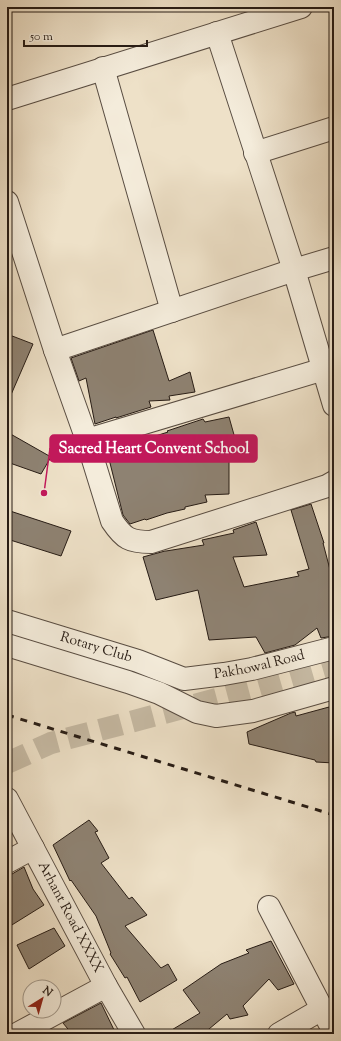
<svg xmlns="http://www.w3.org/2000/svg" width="341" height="1041" viewBox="0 0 341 1041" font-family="'Sorts Mill Goudy',serif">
  <rect width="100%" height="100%" fill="#eee1c8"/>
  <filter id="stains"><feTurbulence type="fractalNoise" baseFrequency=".005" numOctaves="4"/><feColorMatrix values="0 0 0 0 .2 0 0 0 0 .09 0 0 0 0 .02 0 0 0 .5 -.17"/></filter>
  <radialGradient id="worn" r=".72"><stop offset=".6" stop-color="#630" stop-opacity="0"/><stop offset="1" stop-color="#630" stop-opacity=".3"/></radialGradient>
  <path fill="#8e8272" stroke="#271c15" d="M153,330L169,381L190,372L195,392L169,396L170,400L149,401L151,407L116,418V417L95,424L86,378L79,381L71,358Z
    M7,334L33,344L7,404Z
    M229,417L238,449L229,452V494L205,495L207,502L185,507V509L167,513L146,520L145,519L130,524L123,515L108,455L126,451L124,446L168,432L167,431L203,419L205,422Z
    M7,432L51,457L41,474L7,462Z
    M311,504L324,543H323L334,585V636L321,638L317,628L295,645L265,653L256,637L209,640L198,590L156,600L143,557L165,551H166L204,545L202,540L234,533L233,530L256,522L267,555L233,557L244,587L299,576L297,572L309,569L291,510Z
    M7,510L71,531L61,556L7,539Z
    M329,707L334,724V763L316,762L315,760L249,744L247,732L291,713L295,712L296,716Z
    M89,820L98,831L95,832L109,858L101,863L129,899L132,897L147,915L125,926L161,968L168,964L177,980L140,1002L127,977L125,978L110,954L111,953L96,916L71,880L70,881L53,845Z
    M24,867L33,889L44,905L7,928V877Z
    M54,928L65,946L29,969L17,945Z
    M271,941L294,984L278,990L269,979L243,1006L248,1015L230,1019L227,1014L203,1034H165L200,1013L183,990L221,964L249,953L246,950Z
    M101,1003L116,1034H72L63,1023Z"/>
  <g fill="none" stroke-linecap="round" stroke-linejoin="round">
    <path stroke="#c6baa4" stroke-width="22" stroke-dasharray="22 11" stroke-linecap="butt" d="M7,763L51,743L258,688L334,666"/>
    <g stroke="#594d42" stroke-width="24">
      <g id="minor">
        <path d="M217,33L294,270L334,405"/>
        <path d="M103,68L172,311"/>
        <path d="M7,99L301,7"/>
        <path d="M255,153L334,128"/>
        <path d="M7,202L55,350L294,270L334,258"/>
        <path d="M55,350L87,440L112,521C124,539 130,542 151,542L327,486L334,482"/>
        <path d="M87,440L324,369"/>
        <path id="s1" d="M7,621L138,661L184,679L224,674L252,669L334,648"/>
        <path d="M7,645L128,682L159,693L197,712L216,716L253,711L334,688"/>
        <path id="s2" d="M7,799L106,986L134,1034"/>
        <path d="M7,862L33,848"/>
        <path d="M269,907L334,1032"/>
        <path d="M17,1034L106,986"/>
        <path d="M279,1034L322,1009"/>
      </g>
    </g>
    <use href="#minor" stroke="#f4ecdb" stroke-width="22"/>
    <path stroke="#271c15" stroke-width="3" stroke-dasharray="7 7" stroke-linecap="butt" d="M7,715L334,815"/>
  </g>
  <g text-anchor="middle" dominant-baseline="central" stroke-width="3.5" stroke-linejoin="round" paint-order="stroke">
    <g font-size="14" fill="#271c15" stroke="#f4ecdb">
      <text stroke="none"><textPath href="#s1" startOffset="93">Rotary Club</textPath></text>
      <text stroke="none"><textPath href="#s1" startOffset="263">Pakhowal Road</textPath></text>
      <text stroke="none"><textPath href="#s2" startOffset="134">Arhant Road XXXX</textPath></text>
    </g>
  </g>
  <path fill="none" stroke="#c2185b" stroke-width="1.5" d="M44 493L50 448"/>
  <circle fill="#c2185b" stroke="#f4ecdb" stroke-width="1.5" cx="44" cy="493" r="4"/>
  <rect fill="#c2185b" stroke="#c2185b" stroke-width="1.5" x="50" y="435" width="207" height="27" rx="4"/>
  <g font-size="15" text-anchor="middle" font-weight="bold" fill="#fff">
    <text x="154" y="453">Sacred Heart Convent School</text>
  </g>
  <rect width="341" height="1041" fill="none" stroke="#eee1c8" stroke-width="24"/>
  <rect x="8" y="8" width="325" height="1025" fill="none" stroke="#271c15" stroke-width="2"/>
  <rect x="12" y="12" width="317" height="1017" fill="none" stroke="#271c15"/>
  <g transform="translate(42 999) rotate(37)"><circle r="19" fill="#f4ecdb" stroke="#a2998c"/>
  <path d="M0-3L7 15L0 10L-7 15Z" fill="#8f2418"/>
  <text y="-6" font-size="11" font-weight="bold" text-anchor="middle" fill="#271c15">N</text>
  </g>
  <path d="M24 40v6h123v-6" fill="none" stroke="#271c15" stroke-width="2"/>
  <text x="30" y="40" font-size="12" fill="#271c15" stroke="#f4ecdb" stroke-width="3" paint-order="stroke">50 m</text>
  <rect width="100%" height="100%" filter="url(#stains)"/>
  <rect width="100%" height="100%" fill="url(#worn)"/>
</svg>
